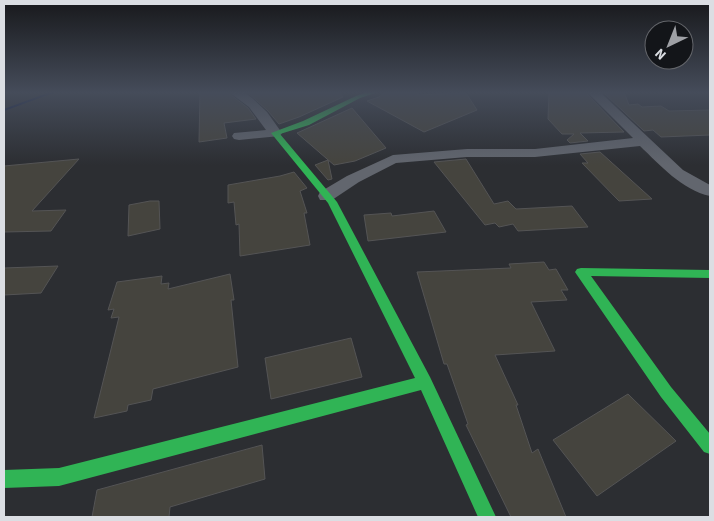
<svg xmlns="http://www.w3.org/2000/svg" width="714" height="521" viewBox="0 0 714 521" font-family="'Source Sans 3',sans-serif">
  <rect width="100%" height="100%" fill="#2c2e32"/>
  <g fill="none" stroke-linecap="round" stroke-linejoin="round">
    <path fill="#041448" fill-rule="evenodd" d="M50,92H56L4,111V109Z"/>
  </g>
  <path fill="#45443e" stroke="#545455" d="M200,92H227L248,108L256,119L224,123L227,138L199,142Z
    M247,92H339L343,97L299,117L279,124L268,111Z
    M385,92H418V95L466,93L477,110L424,132L367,101L379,97Z
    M549,92H585L624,132L580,133L588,141L570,143L567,140L574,134H562L548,119Z
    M603,92H624L629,105L638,104L642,107L661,106L669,111L710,110V135L661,137L653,130L644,131Z
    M352,108L386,148L355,161L334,165L297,133Z
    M600,152L652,199L619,201L582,163H588L580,154Z
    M79,159L32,211L66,210L51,231L4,232V166Z
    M466,159L494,204L508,201L516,209L572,206L588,227L518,231L513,224L499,227L495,223L485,225L434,162Z
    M328,160L332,179L328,180L315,165Z
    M294,172L307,188L300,191L307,213H304L310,245L240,256L239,224L236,225L234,202L228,203V185L280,176Z
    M150,201H159L160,229L128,236L129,205Z
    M434,211L446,232L368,241L364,215L391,213L392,216Z
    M544,262L549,270L556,269L568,290H561L567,300L531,302L555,351L495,355L518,405H516L532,453L538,449L566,517H511L466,425L468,424L447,364H444L417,272L511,268L509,264Z
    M58,266L41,293L4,295V268Z
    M230,274L234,300H231L238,367L153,389L151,400L128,405L127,411L94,418L119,317L111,318L114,309L108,310L117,282L162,276L161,284L169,283L168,289Z
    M351,338L362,377L271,399L265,358Z
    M628,394L676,441L597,496L553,440Z
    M262,445L265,479L170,507L169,517H92L97,490Z"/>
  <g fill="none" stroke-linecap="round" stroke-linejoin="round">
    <path fill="#62666e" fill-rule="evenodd" d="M229,92H244L252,98L267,112L282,133L280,136L239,140L234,139L232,136L234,133L266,130L249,107Z
      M587,92H600L683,170L710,185V196C682,190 660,165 640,146L535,157H467L396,163L359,182L332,200H320L318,196L320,192L347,176L393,155L467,149H535L633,138Z"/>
    <path fill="#30b455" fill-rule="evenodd" d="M367,92H378L360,98L309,125L280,134L337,202L430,377L496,517H478L421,390L59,486L4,488V470L59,468L415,378L328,203L271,133L303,121L356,96Z
      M581,268L710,270V278L591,276L671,387L710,434V454L704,452L661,397L577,275L575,272L577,269Z"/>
  </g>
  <linearGradient id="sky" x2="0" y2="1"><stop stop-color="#18191c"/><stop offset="0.56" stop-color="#454c5a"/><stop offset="1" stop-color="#454c5a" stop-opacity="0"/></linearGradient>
  <rect width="714" height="165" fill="url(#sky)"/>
  <rect width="714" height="521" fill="none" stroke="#dbdee3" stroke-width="10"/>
  <g transform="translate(669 45) rotate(223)"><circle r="24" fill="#131519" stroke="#63656a"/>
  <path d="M0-4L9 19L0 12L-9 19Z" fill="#9ea0a5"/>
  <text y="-8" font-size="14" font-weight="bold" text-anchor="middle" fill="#dbdee3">N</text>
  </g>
</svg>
